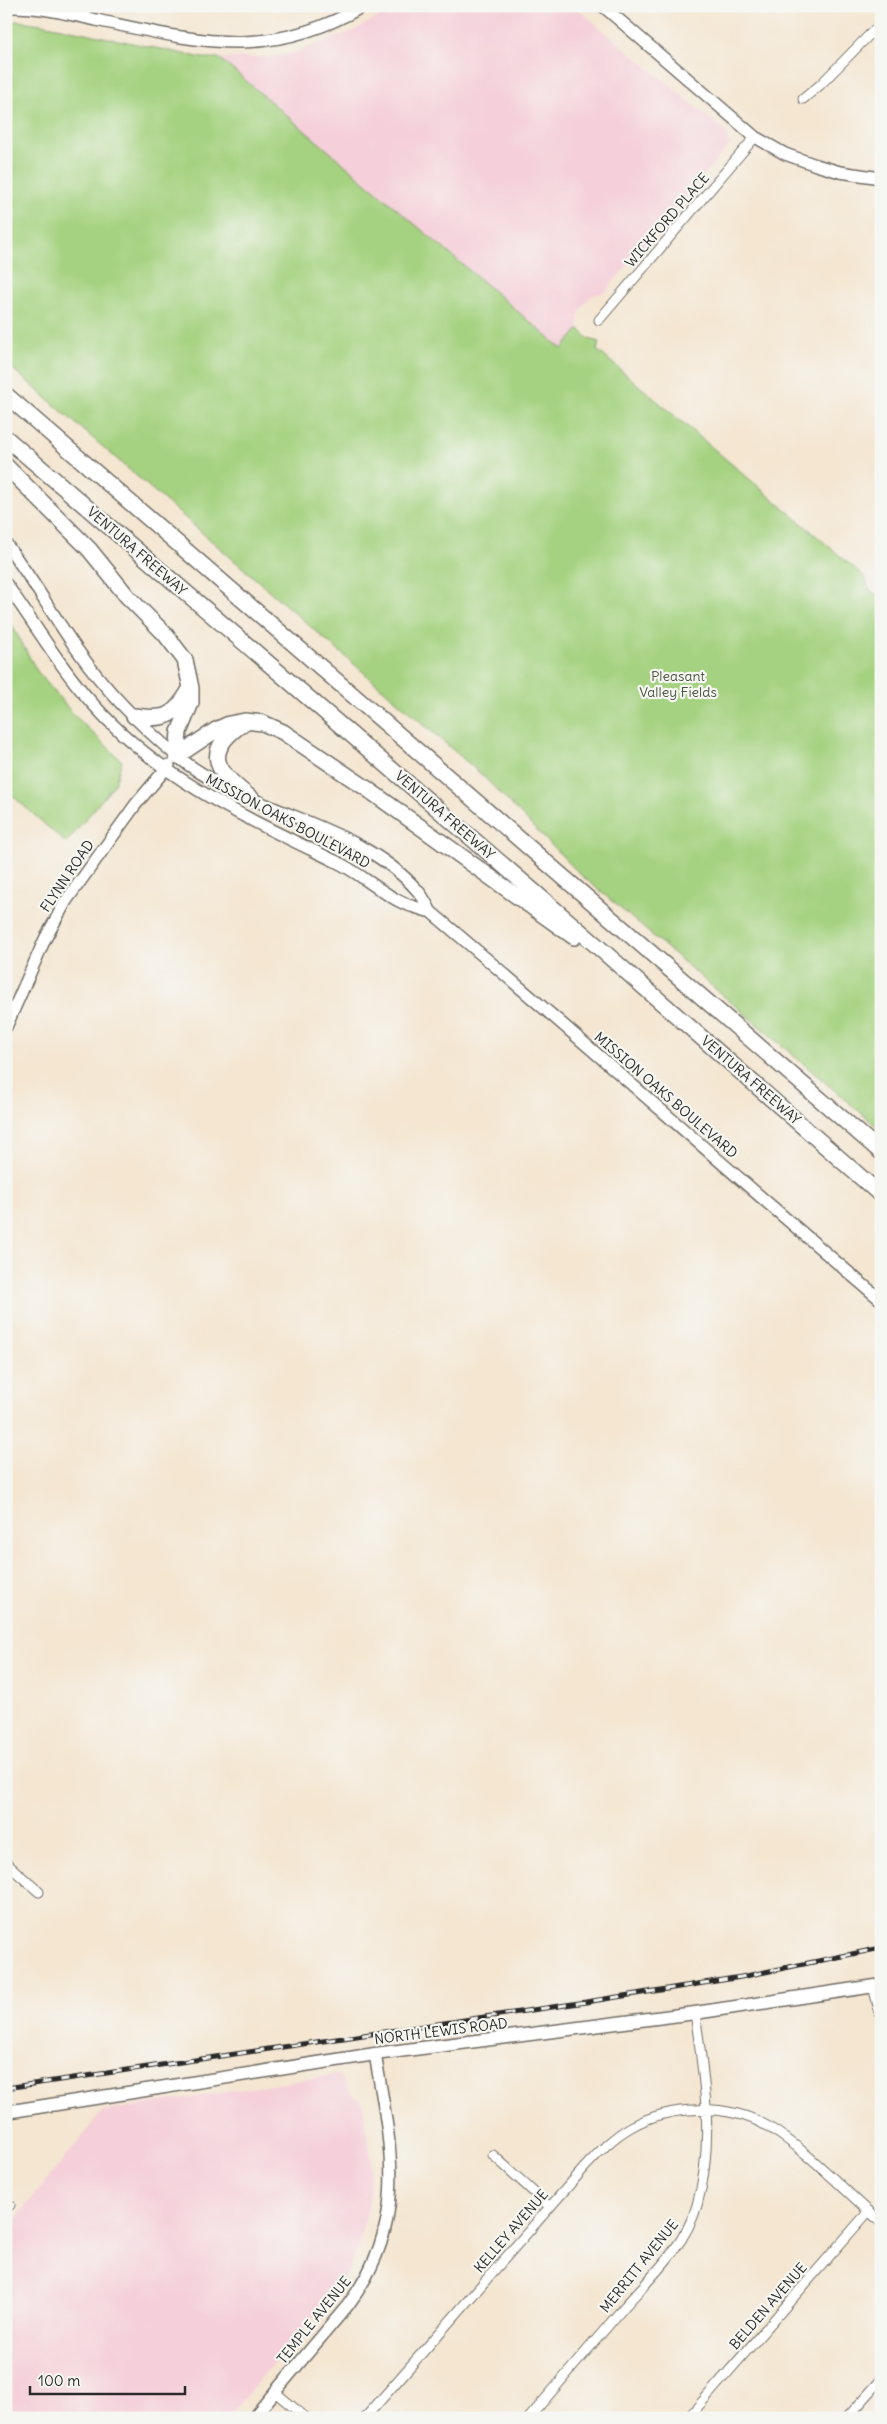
<svg xmlns="http://www.w3.org/2000/svg" width="887" height="2424" viewBox="0 0 887 2424" font-family="Delius,sans-serif">
  <rect width="100%" height="100%" fill="#f6f6f2"/>
  <filter id="ink" filterUnits="userSpaceOnUse"><feTurbulence type="fractalNoise" baseFrequency=".02" numOctaves="2"/><feDisplacementMap in="SourceGraphic" scale="10" xChannelSelector="R" yChannelSelector="G"/><feConvolveMatrix kernelMatrix="1 2 1 2 8 2 1 2 1" color-interpolation-filters="sRGB"/></filter>
  <filter id="wash" filterUnits="userSpaceOnUse"><feTurbulence type="fractalNoise" baseFrequency=".0096" numOctaves="4" result="noise"/><feDisplacementMap in="SourceGraphic" scale="20" xChannelSelector="R" yChannelSelector="G"/><feGaussianBlur stdDeviation="1.12" result="paint"/><feColorMatrix in="noise" values="0 0 0 0 0 0 0 0 0 0 0 0 0 0 0 0 0 1.4 0 .05"/><feComposite in="paint" operator="in"/></filter>
  <g filter="url(#wash)">
    <rect width="100%" height="100%" fill="#f4e6d1"/>
    <path fill="#f5cfd9" d="M398,6H550L554,9L557,6H574L726,132L729,145L605,292L590,297L581,309L578,319L579,329L562,349L219,58L268,57L293,53L353,31Z
      M336,2075L341,2077L351,2094L362,2101L371,2158L369,2203L360,2239L349,2270L336,2291L227,2418H6V2230L103,2111Z"/>
    <path fill="#a5d280" stroke="#687e56" d="M18,21L42,24L203,58H219L562,349L579,329L589,339L599,342L597,350L865,577L869,589L881,598L880,1129L580,874L482,775L6,363V22Z
      M6,622L12,625L37,671L74,715L122,761L114,785L66,843L6,790Z"/>
  </g>
  <g filter="url(#ink)">
    <g fill="none" stroke-linecap="round" stroke-linejoin="round">
      <g stroke="#716c65" stroke-width="11">
        <path id="street" d="M803,99L820,85L881,23
          M599,320L755,137
          M6,1863L39,1892
          M873,1986L881,2018
          M493,2155L550,2207
          M6,2205H10
          M275,2392L306,2418
          M365,2418L585,2167C599,2152 613,2137 631,2127C670,2105 727,2103 767,2126C805,2148 846,2192 881,2222
          M529,2418C561,2381 593,2343 625,2306C652,2276 686,2245 697,2205C715,2143 704,2076 695,2013
          M688,2418L869,2211
          M847,2418L881,2380"/>
      </g>
      <g stroke="#716c65" stroke-width="14">
        <path id="secondary" d="M603,6L755,137L785,154L816,165L840,172L881,178
          M6,7C37,6 66,13 96,20C197,41 268,62 363,6
          M6,544C32,578 53,616 78,651C105,689 141,726 177,756C246,813 357,822 417,890C423,896 427,905 431,912C583,1039 729,1172 881,1300
          M6,584C35,624 59,666 92,703C159,779 246,818 335,861C359,872 379,892 403,903C412,907 422,909 431,912
          M6,1027L45,939L66,901L136,804L169,765
          M253,2418L348,2305C410,2222 391,2148 375,2054"/>
      </g>
      <g stroke="#716c65" stroke-width="15">
        <path id="primary" d="M6,2112L375,2054L695,2013L881,1985"/>
      </g>
      <g stroke="#716c65" stroke-width="18">
        <path id="highway" d="M6,395L881,1152
          M6,438L596,945L881,1195
          M6,466L89,549L127,596L165,634L185,660L191,688V703L179,732L177,756
          M134,716C165,720 173,718 189,691
          M242,724C199,754 219,774 252,799
          M177,756L216,730L229,724L245,721L263,723L283,732L366,788L574,937"/>
      </g>
      <use href="#street" stroke="#fff" stroke-width="9"/>
      <use href="#secondary" stroke="#fff" stroke-width="11"/>
      <use href="#primary" stroke="#fff" stroke-width="12"/>
      <use href="#highway" stroke="#fff" stroke-width="15"/>
      <g stroke="#2b2b2b" stroke-width="5">
        <path id="rail" d="M6,2088L586,2002L741,1977L881,1948"/>
      </g>
      <use href="#rail" stroke="#f6f6f2" stroke-width="3" stroke-dasharray="9" stroke-linecap="butt"/>
    </g>
  </g>
  <g text-anchor="middle" dominant-baseline="central" stroke-width="4.5" stroke-linejoin="round" paint-order="stroke">
    <g font-size="14" fill="#2b2b2b" stroke="#f6f6f2">
      <text transform="translate(667 220) rotate(-49)">WICKFORD PLACE</text>
      <text transform="translate(137 551) rotate(41)">VENTURA FREEWAY</text>
      <text transform="translate(445 815) rotate(41)">VENTURA FREEWAY</text>
      <text transform="translate(288 821) rotate(28)">MISSION OAKS BOULEVARD</text>
      <text transform="translate(67 876) rotate(-56)">FLYNN ROAD</text>
      <text transform="translate(751 1080) rotate(41)">VENTURA FREEWAY</text>
      <text transform="translate(666 1095) rotate(41)">MISSION OAKS BOULEVARD</text>
      <text transform="translate(441 2031) rotate(-7)">NORTH LEWIS ROAD</text>
      <text transform="translate(511 2231) rotate(-49)">KELLEY AVENUE</text>
      <text transform="translate(639 2266) rotate(-51)">MERRITT AVENUE</text>
      <text transform="translate(768 2306) rotate(-49)">BELDEN AVENUE</text>
      <text transform="translate(314 2320) rotate(-51)">TEMPLE AVENUE</text>
    </g>
    <g font-size="14" fill="#4a5540" stroke="#f6f6f2">
      <text x="678" y="676">Pleasant<tspan x="678" dy="16">Valley Fields</tspan></text>
    </g>
  </g>
  <rect width="887" height="2424" fill="none" stroke="#f6f6f2" stroke-width="25"/>
  <path d="M30 2386v8h155v-8" fill="none" stroke="#2b2b2b" stroke-width="2.5"/>
  <text x="38" y="2386" font-size="15" fill="#2b2b2b" stroke="#f6f6f2" stroke-width="4" paint-order="stroke">100 m</text>
</svg>
